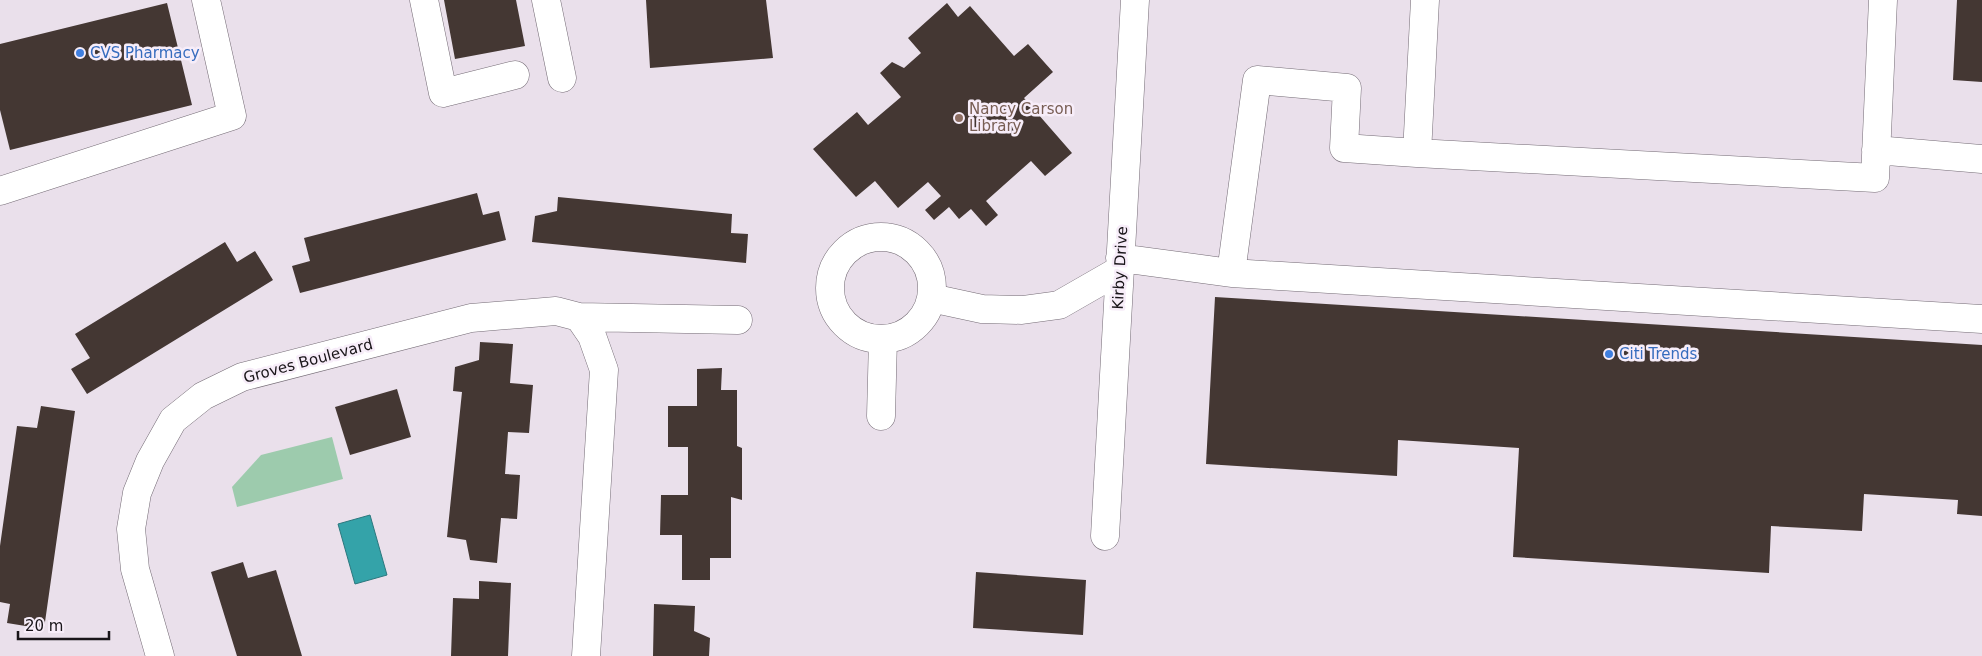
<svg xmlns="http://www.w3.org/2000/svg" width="1982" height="656" viewBox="0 0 1982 656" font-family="'DejaVu Sans',sans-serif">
  <rect width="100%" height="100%" fill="#eae0eb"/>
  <path fill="#9dcbad" d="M332,437L343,479L237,507L232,487L261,455Z"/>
  <path fill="#34a3a9" stroke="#2c787e" d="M370,515L387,575L355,584L338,524Z"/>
  <path fill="#443733" d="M444,0H516L525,46L455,59Z
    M646,0H766L773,58L650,68Z
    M1957,0H1982V82L1953,80Z
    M167,3L192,105L10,150L0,110V44Z
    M947,3L958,17L970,6L1014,56L1028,44L1053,72L1024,98L1072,153L1045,176L1031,161L986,201L998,215L986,226L971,209L959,219L949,207L934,220L925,210L941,196L928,182L898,208L875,181L856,197L813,149L857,112L868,125L901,97L880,73L892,62L904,68L921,53L908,38Z
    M477,193L483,215L499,211L506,240L300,293L292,266L310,261L304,238Z
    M558,197L732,214L731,233L748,234L746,263L532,242L535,216L557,211Z
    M225,242L237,262L255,251L273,280L87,394L71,369L90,358L75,334Z
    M1215,297L1982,345V516L1957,514L1958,500L1864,494L1862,531L1771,526L1769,573L1513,557L1519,448L1398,440L1397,476L1206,464Z
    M480,342L513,344L510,383L533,385L529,433L508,432L505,474L520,475L517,519L501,518L497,563L470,560L466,540L447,537L462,392L453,391L455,367L479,360Z
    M722,368L721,390H737V446L742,448V500L731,497V558H710V580H682V535H660L661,495H688V447H668V406H697V369Z
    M397,389L411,437L350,455L335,407Z
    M41,406L75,411L44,629L7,623L10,604L0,602V546L17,426L37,428Z
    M243,562L248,578L276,570L302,656H237L211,572Z
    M976,572L1086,580L1083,635L973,628Z
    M479,581L511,583L508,656H451L453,598L479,599Z
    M654,604L695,606L694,631L710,638L709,656H653Z"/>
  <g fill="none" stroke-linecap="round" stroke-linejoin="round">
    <g stroke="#746b75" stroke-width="29">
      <path id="minor" d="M424,0L443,93L515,75
        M546,0L562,78
        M1425,0L1417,153L1875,178L1883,0
        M1876,150L1982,159
        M1417,153L1344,148L1347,88L1257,80L1231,273L1982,319
        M0,191L232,116L206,0
        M830 288a51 51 0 1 1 102 0a51 51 0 1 1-102 0Z
        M1120,258L1231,273
        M931,298L982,309L1022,310L1059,305L1120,270
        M579,317L738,320
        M881,416L883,339
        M1105,536L1135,0
        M160,656L135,569L131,529L137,493L150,461L173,420L203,396L242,377L471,318L556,311L579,317L592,336L604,370L586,656"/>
    </g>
    <use href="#minor" stroke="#fff" stroke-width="28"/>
  </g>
  <g fill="#3f7fe0" stroke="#f7edf9" stroke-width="2">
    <circle cx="80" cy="53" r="5"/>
    <circle cx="1609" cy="354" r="5"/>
  </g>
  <circle fill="#8d6e63" stroke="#f7edf9" stroke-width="2" cx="959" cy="118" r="5"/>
  <g text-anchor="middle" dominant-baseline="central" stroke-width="5" stroke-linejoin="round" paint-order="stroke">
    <g font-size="15" fill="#366cbe" stroke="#f7edf9" text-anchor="start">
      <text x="90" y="53">CVS Pharmacy</text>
      <text x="1619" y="354">Citi Trends</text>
    </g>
    <g font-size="15" fill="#785e54" stroke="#f7edf9" text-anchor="start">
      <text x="969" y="109">Nancy Carson<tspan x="969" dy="17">Library</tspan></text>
    </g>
    <g font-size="15" fill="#191519" stroke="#f7edf9">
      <text transform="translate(1120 268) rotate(-87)">Kirby Drive</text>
      <text transform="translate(308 361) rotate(-15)">Groves Boulevard</text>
    </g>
  </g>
  <path d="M18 631v8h91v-8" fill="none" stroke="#191519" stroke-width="2.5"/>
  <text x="25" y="631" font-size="15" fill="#191519" stroke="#f7edf9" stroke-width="4" paint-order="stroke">20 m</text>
</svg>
